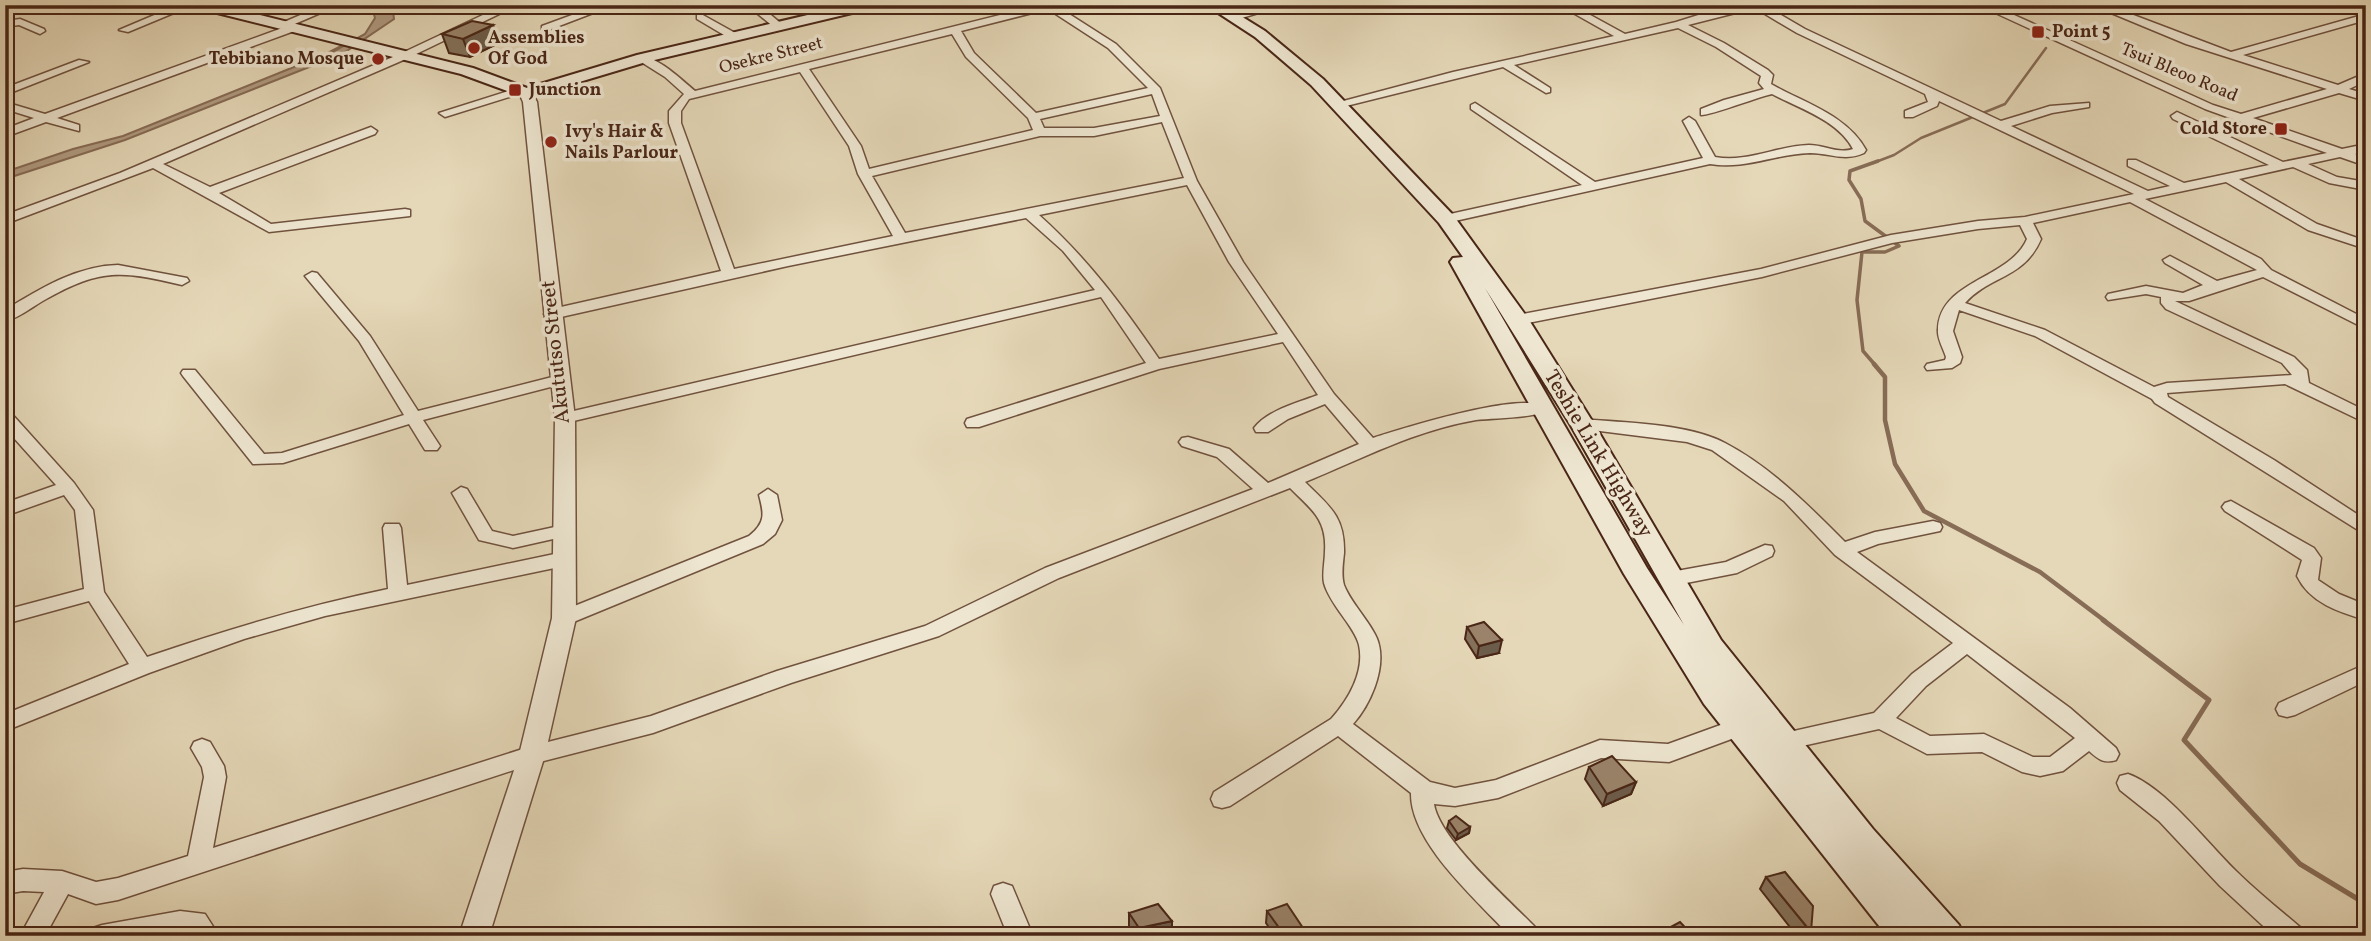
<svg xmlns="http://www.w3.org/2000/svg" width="2371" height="941" viewBox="0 0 2371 941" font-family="Vollkorn,serif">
  <rect width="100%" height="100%" fill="#e5d8b8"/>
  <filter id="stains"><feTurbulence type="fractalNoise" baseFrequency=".00286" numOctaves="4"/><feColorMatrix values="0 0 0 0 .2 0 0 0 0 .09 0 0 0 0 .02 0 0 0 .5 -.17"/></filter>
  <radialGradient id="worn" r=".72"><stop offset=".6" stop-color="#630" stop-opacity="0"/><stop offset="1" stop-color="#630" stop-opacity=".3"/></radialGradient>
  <path fill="#b09b81" stroke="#876c56" stroke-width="2" d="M379,5H397L393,11L394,19L342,54L125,140L5,179V172L73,149L123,136L336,50L365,34L375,18L373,11Z"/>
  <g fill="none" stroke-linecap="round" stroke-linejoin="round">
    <path stroke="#876c56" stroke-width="2.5" d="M320,57L349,42
      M1873,163L1894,155L1921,138L2005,104L2046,48"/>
    <path stroke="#876c56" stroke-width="3.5" d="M1876,366L1863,351L1857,300L1862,252H1885L1899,246L1865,221L1861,199L1849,180L1850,171L1878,161"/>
    <path stroke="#876c56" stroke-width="4.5" d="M1874,364L1885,377V420L1895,464L1924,511L2040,572L2105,621"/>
    <path stroke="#876c56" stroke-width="5" d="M2103,620L2209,700L2184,740L2300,864L2366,904"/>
    <g stroke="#70523e" stroke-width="3">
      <path id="minor" d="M178,5H193L128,32L119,30Z
        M324,5H339L290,26H297V30L57,118L79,125V131L46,122L5,137V129L34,118L5,109V102L45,114L285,27L277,25Z
        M504,5H518L408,58L163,164L210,187L371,127L377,131L375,134L219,193L271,224L405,209L410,210V216L269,232L153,168L5,224V215L120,173L400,54Z
        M542,5H559L582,11L599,5H614L546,31L542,30V26L572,15Z
        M747,5H759L784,26L775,28Z
        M1040,5H1055L1116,44L1160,88L1197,181L1243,262L1334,394L1373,438C1401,429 1530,388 1549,409C1541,418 1492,418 1476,420C1413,431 1364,458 1305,482C1329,506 1345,516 1344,553C1343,563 1341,575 1344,585C1351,604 1376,628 1379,645C1385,671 1370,705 1353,724L1430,782L1455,788L1496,780L1600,740L1668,744L1737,719L1745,722L1748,728L1745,734L1669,762L1601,758L1498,798L1455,806L1434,804C1439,839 1510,901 1536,928L1539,936H1510C1478,901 1410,843 1411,793L1338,736L1230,806L1222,808L1214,806L1211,799L1214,792L1331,719C1348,700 1365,672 1359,645C1355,627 1330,605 1324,583C1322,574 1325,561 1325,551C1327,519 1311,509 1290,488L1059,578L939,636L791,683L653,733L532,764L118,900L96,904L68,894L45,936H20L44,892L23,891L5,894V872L23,869L62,871L96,882L118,878L188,856L204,777L202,767L191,748L194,742L202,739L210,742L224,766L226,777L213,848L532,746L651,716L777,671L925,626L1045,568L1253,489L1217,457L1182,446L1179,442L1182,438L1188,437L1229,449L1268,483L1359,444L1325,404L1288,419L1268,432H1256L1254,428C1268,410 1297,403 1318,395L1283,342L1159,369L979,427H967L965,423L967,419L1146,363L1101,297L565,423L559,422L557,418L565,413L1095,290L1063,251L1026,218L788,266L552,319L544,314L552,309L721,271L669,123V111L684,94L665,77L638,60V56C655,54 682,80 695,91ZM1048,9L1108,48L1148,88L1036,113L974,53L961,31ZM952,34L966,57L1028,118L1033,130L869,169L861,146L809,69ZM800,72L849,146L858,174L893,236L734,269L681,123V111L689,99ZM1152,94L1160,116L1094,128H1044L1040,119ZM1162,122L1184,178L905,233L872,176L1040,136H1094ZM1187,185L1229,262L1278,334L1159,359C1122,305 1088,259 1039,215Z
        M1267,5H1285L1235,20L1230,17Z
        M1559,5H1572L1625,34L1676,22L1708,12L1741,5H1764L1805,29L2001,121L2050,106L2089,103V107L2052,113L2011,126L2148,191L2170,186L2128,166V160H2136L2184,183L2269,165L2173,119L2171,116L2177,112L2283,162L2327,153L2205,109L1978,5H1992L2213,105L2241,114L2327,89L2186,44L2092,5H2107L2231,52L2366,14V20L2243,55L2338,85L2366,73V81L2349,89L2366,94V101L2339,93L2253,118L2342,149L2366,144V152L2355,154L2366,158V166L2340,157L2308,164L2337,177L2366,182V190L2329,183L2293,167L2239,179L2317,224L2366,241V249L2308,230L2226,182L2145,199L2261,259L2271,270L2366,319V329L2263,277L2189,301H2175L2294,357L2307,370L2309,383L2366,411V423L2285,384L2167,393L2168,397L2274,460L2366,520V535L2155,403L2152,399L2035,336L1959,310L1953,331L1962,357L1960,363L1952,368L1927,370L1925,367L1927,364L1945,360L1946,357C1944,350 1937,338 1938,330C1939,280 2009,280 2027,239L2020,225L1978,229L1892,243L1762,277L1518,325L1513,323L1510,320L1513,317L1518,315L1761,269L1891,235L1978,221L2025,217L2134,194L1939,101L1937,106L1913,117H1905V111L1928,102L1925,94L1797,33L1755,8L1688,25L1724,43L1768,70L1773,75L1771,84C1804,103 1847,115 1866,150L1864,153C1844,162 1830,153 1810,153C1775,154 1745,170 1710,164L1446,223L1439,219L1441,216L1582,185L1471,109V105L1475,103L1595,182L1703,158L1683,121L1689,117L1695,121L1715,157C1747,163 1777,146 1809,145C1824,145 1838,154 1853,149C1838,120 1798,108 1772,94C1758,97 1709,116 1701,115V109L1724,100L1764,89L1759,83L1761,76L1716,47L1678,28L1514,65L1550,88V92L1546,93L1503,67L1338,108L1332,104L1453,72L1614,36ZM2130,202L2257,270L2217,281L2170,256L2163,260L2165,263L2203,285L2183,293L2146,286L2108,294L2106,297L2108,300L2146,294L2161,297V303L2166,309L2282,363L2292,375L2167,383L2154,387L2045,330L1965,303C1990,275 2024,279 2041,239L2033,223Z
        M701,14L737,34L738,36L729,38L697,19V15Z
        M20,19L44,29L45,31L40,34L19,25L5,27V21Z
        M79,60L89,62L5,95V88Z
        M521,87L525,88V92L445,117L439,113Z
        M118,265L187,278L189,281L182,285C123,271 102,268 48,298C34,305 20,318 5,321V310C40,289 76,266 118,265Z
        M312,272L317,273L370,336L418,411L560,375L568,380L566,383L423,420L440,446L437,450H425L409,424L283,463L253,464L183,376L181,373L183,370H195L264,454L282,453L404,415L359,341L305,276Z
        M5,412L11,413L74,483L93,510L104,592L147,657C226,630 305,606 388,589L383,528L385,524H399L401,528L407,585L564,552L571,554L573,559L571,564L564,566L325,616L244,639L149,673L5,731V714L129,664L89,601L5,624V610L84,589L75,510L64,495L5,516V503L56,485L5,428Z
        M1582,419C1624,423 1687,423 1725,443C1771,467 1809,506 1845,542L1875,532L1933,521L1940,523L1942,527L1940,531L1878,544L1857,552L2070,708L2116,748L2119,754L2116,760C2104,764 2098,759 2089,751L2063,771L2040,776L2022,772L1982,752L1927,754L1879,729L1784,750L1776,747L1773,741L1776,735L1874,713L1912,674L1953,643L1835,555L1784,501L1712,450L1687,442L1576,428L1574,424ZM1967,654L2075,738L2050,757H2033L1984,734L1930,736L1896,718L1926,686Z
        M461,487L467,489L492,531L513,536L564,525L571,527L573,531L571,535L513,548L479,540L452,493Z
        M768,489L777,495L782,520L775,534L763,544L571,623L564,625L557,623L554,618L557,613L749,536C766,522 764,514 759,495Z
        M2231,501L2314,548L2321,558L2318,580L2339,594L2366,605V620C2339,612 2310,603 2297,576L2302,560L2225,511L2222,507L2225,503Z
        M1765,545L1772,546L1774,551L1772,556L1737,573L1671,586L1664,584L1661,579L1664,574L1671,572L1726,562Z
        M2366,664V681L2295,715L2287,717L2279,715L2276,709L2279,703Z
        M2128,774C2165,787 2207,843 2236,871C2256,891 2279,909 2301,928L2304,936H2274L2220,886L2159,821L2120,790L2117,783L2120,776Z
        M1003,883L1012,886L1033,936H1008L991,894L994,886Z
        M180,911L205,914L214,928V936H190V933L90,936L93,928L102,925Z"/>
    </g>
    <g stroke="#70523e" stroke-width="3">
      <path id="tertiary" d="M526,89L531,90L537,102L575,418L576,618L545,755L489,936H459L519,755L552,618L555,418L523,102L519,93Z"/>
    </g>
    <g stroke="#492616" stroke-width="4">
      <path id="secondary" d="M195,5H220L473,68L527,88L637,55L850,5H876L869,9L646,62L526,98L461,74L197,8Z
        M1206,5H1223L1265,31L1323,79L1453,215L1529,320L1594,424L1721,640L1873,829L1959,925L1964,936H1887L1704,704L1624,574L1450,262L1453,258L1463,257L1439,223L1311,85L1255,37ZM1485,288L1570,424L1684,625L1647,568Z"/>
    </g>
    <use href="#minor" fill="#eee6d1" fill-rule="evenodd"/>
    <use href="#tertiary" fill="#eee6d1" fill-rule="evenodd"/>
    <use href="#secondary" fill="#eee6d1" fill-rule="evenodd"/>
  </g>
  <path fill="#84715b" stroke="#492616" stroke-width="2" d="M493,25L499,43L470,57L449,53L442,34Z
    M1467,627L1499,653L1477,658L1465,639Z
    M1589,767L1636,782L1631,794L1603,806L1585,779Z
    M1449,821L1470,827L1469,833L1456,840L1447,828Z
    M1766,877L1811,932L1809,936H1797L1760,889Z
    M1267,911L1305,936H1275L1266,923Z
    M1129,913L1172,933L1158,936H1137L1129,926Z"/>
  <path fill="#6c5c4a" stroke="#492616" stroke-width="2" d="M493,25L499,43L470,57L463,39Z
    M1502,640L1499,653L1477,658L1479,646Z
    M1636,782L1631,794L1603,806L1607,794Z
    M1470,827L1469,833L1456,840L1458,834Z
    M1172,921V933L1158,936H1140L1139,928Z"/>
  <path fill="#9a836a" stroke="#492616" stroke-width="2" d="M472,21L493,25L463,39L442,34Z
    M1484,622L1502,640L1479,646L1467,627Z
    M1612,756L1636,782L1607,794L1589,767Z
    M1456,816L1470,827L1458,834L1449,821Z
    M1785,872L1813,906L1811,932L1766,877Z
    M1158,904L1172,921L1139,928L1129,913Z
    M1287,904L1305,931L1297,936H1285L1267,911Z
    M1680,922L1693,936H1654Z"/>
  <g fill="#8f2418" stroke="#eee6d1" stroke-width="2.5">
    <rect x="2031" y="25" width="14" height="14" rx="3.5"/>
    <circle cx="474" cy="48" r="7"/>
    <circle cx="378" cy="59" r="7"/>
    <rect x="508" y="83" width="14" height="14" rx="3.5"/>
    <rect x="2274" y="122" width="14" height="14" rx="3.5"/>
    <circle cx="551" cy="142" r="7"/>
  </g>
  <g text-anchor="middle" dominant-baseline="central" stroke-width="7" stroke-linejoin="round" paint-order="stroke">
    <g font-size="18" font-weight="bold" fill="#492616" stroke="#eee6d1" text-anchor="start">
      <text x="2052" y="32">Point 5</text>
      <text x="488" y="38">Assemblies<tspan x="488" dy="21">Of God</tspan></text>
      <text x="364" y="59" text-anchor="end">Tebibiano Mosque</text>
      <text x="529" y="90">Junction</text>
      <text x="2267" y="129" text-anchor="end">Cold Store</text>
      <text x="565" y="132">Ivy's Hair &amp;<tspan x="565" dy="21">Nails Parlour</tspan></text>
    </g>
    <g font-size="18" fill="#492616" stroke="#eee6d1">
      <text transform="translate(771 56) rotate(-14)">Osekre Street</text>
      <text transform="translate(2179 73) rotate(23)">Tsui Bleoo Road</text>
    </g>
    <g font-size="21" fill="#492616" stroke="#eee6d1">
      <text transform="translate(556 352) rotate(-96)">Akututso Street</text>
      <text transform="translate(1598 454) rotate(59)">Teshie Link Highway</text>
    </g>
  </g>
  <rect width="2371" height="941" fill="none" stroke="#e5d8b8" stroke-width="28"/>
  <rect x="7" y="7" width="2357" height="927" fill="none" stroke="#492616" stroke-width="3.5"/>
  <rect x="14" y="14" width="2343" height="913" fill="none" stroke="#492616" stroke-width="2"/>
  <rect width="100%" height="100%" filter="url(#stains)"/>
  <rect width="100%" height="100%" fill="url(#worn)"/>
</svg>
